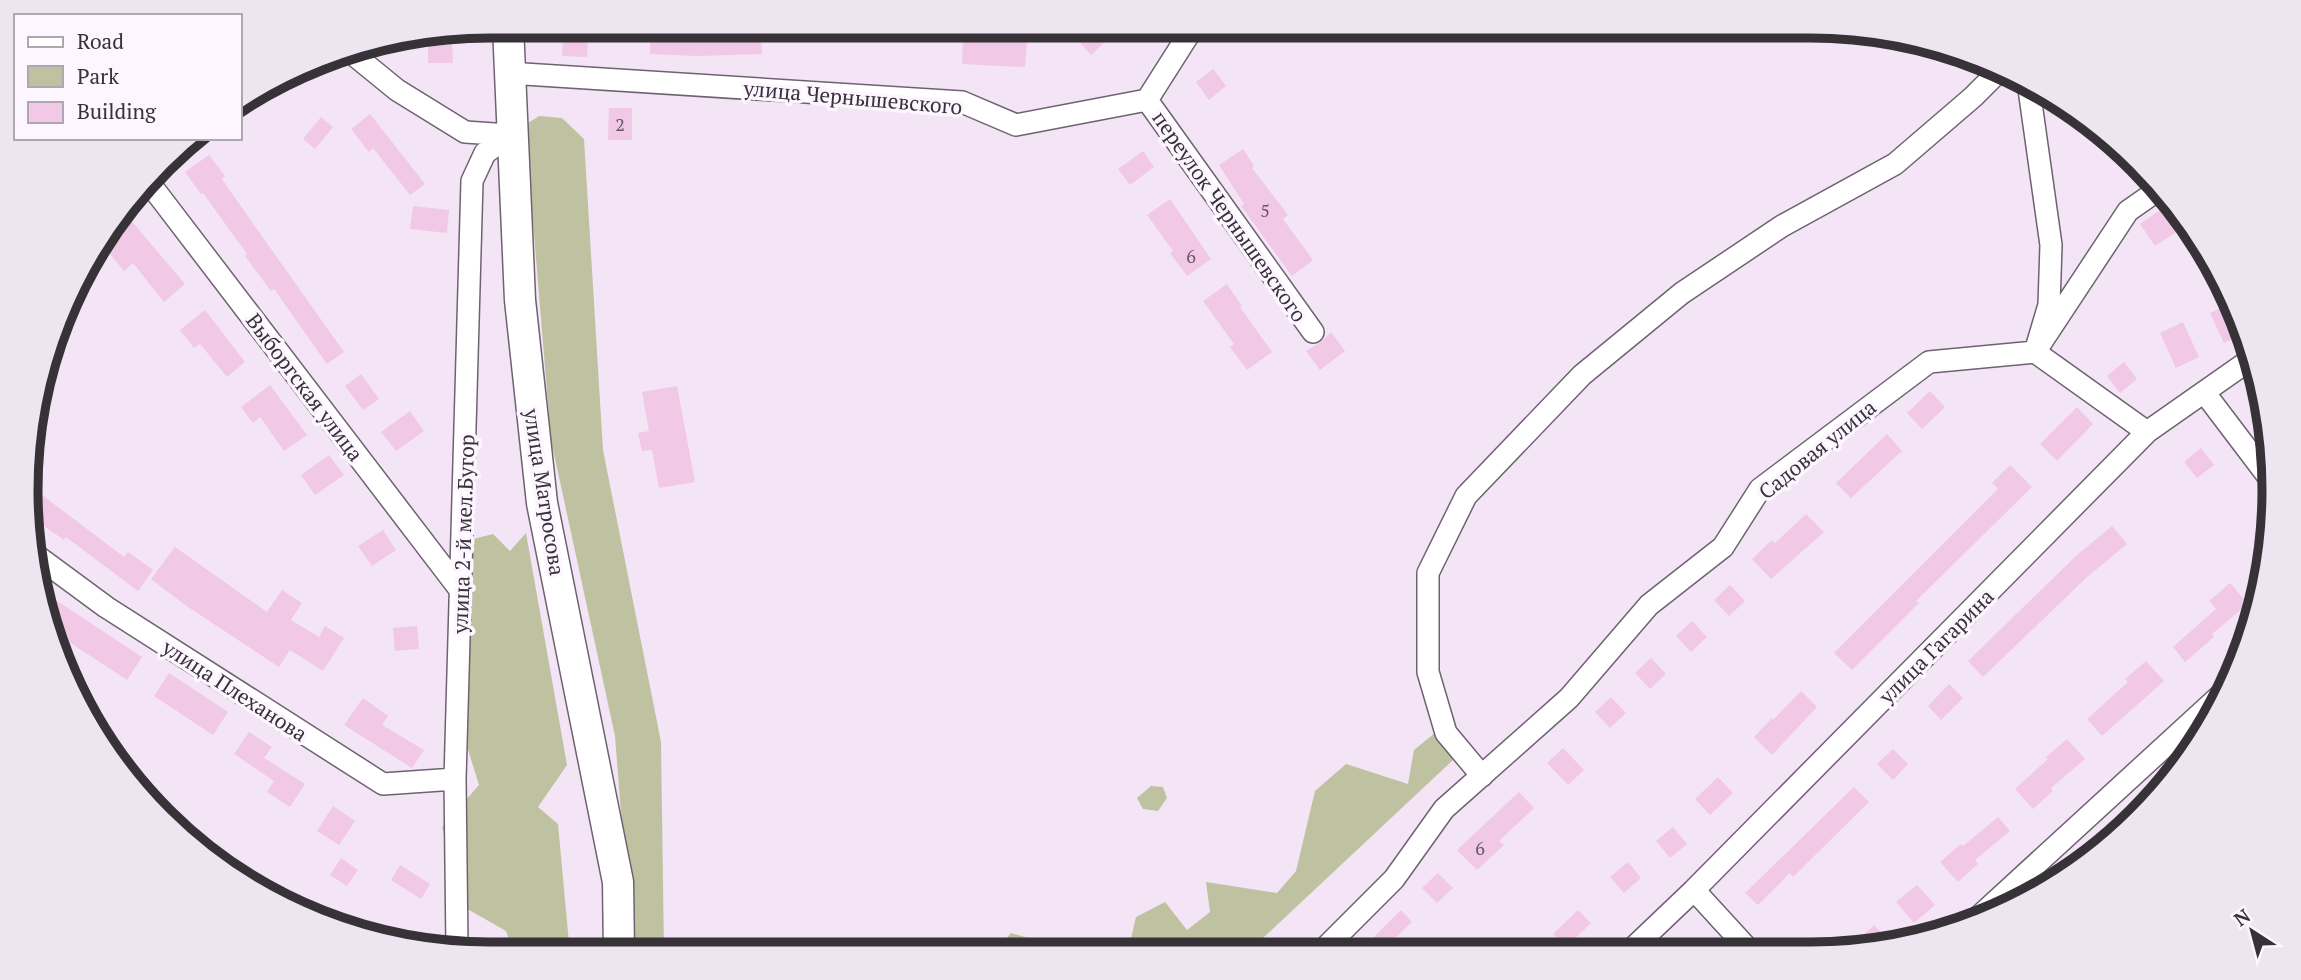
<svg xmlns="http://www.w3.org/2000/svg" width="2301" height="980" viewBox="0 0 2301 980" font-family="'PT Serif',serif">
  <rect width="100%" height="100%" fill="#f3e5f6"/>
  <path fill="#bfc2a0" d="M539,116L562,118L584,139L603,450L661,742L664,953H632L615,736L551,440L525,125Z
    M526,533L567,765L538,807L558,824L570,954H515L506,931L464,907L442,827L479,785L465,740L473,539L493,534L510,551Z
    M1436,732L1453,760L1248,952H1128L1136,917L1165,902L1187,930L1210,912L1206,882L1277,893L1296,871L1315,791L1346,764L1408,784L1414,750Z
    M1151,786L1163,787L1167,798L1158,811L1143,809L1137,798Z
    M1011,933L1029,938V952H1000V946Z"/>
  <path fill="#f1c8e5" d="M650,26H676V42L761,41L762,54L697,56L650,54Z
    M974,26H1011L1010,41H1027L1025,67L962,64L963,38L973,39Z
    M1065,26H1098L1109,38L1091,55Z
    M563,39L588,40L587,57L562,56Z
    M428,42H452L453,63H428Z
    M1213,69L1226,86L1209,100L1196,82Z
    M609,108H632V140H608Z
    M370,114L425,184L410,195L373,148L369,152L351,129Z
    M321,117L333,127L315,149L303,139Z
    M1243,149L1254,166L1252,168L1288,215L1283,219L1313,260L1292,276L1241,206L1244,204L1219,165Z
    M1143,151L1154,167L1130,185L1118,169Z
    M209,155L225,176L222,179L247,215L344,352L327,364L274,289L271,291L256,271L245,256L247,254L203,193L201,194L185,172Z
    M1170,199L1211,259L1187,276L1170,253L1173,251L1147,215Z
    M413,206L449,210L447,233L410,229Z
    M2163,208L2178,231L2155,246L2140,224Z
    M129,218L185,284L164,302L133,263L124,271L101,243Z
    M1227,284L1242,306L1240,307L1272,352L1247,370L1230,347L1234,344L1203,301Z
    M2232,303L2245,333L2224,343L2210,313Z
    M205,310L245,362L227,377L200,344L194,348L180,330Z
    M2183,322L2199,357L2176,368L2160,333Z
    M1331,332L1345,351L1320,370L1306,351L1321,342Z
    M2124,362L2137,379L2120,393L2107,376Z
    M361,374L379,399L363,410L345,386Z
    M270,385L307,435L284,451L260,417L253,423L241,407Z
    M677,386L695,482L659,488L652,450L642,451L638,433L649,431L642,392Z
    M1930,391L1945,407L1922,429L1907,413Z
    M2077,407L2093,424L2057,461L2040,444Z
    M410,411L424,431L396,451L381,432Z
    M1887,434L1902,451L1851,498L1836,483Z
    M2201,448L2214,465L2197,478L2184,462Z
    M329,455L344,475L315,495L301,475Z
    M2010,465L2032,487L1916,601L1919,603L1852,670L1834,653L1998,489L1992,483Z
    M38,492L124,557L128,552L153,570L138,591L66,537L64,540L31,517L32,500Z
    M1806,514L1824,532L1771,579L1752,559L1772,540L1775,543Z
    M2112,526L2127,544L2087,577L1983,677L1968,661L2077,555Z
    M383,530L396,550L372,566L358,546Z
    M175,547L267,612L282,590L302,603L291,620L319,637L325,626L344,638L323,671L290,650L279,667L185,605L151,579Z
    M2230,583L2248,604L2212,634L2214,637L2185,662L2173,647L2216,609L2209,601Z
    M1730,585L1745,601L1729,616L1714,600Z
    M39,589L142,657L127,680L48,628Z
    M1692,621L1707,637L1691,652L1676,636Z
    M417,626L419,649L395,651L393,628Z
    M1651,658L1666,674L1650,689L1635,673Z
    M2146,661L2164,681L2102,736L2087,719L2128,682L2125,679Z
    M169,673L228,712L213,735L154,696Z
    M1949,684L1963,698L1941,720L1928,706Z
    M1801,691L1817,707L1772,755L1754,737L1772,718L1773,720Z
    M1611,697L1626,713L1610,728L1595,712Z
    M363,698L388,716L382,725L424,750L412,768L344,725Z
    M249,732L272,747L264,758L305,784L290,807L267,792L274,781L234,754Z
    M2067,739L2085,759L2051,788L2053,791L2033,809L2015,789L2048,759L2046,757Z
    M1563,748L1584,770L1568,785L1547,763Z
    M1893,749L1908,764L1893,780L1877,764Z
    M1718,777L1733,793L1710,815L1695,799Z
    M1854,787L1869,802L1793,877L1790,873L1758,905L1745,893Z
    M1519,792L1534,808L1499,841L1504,845L1477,870L1457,850Z
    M333,806L355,821L339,845L317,831Z
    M1998,817L2010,831L1975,860L1978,864L1958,882L1940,862L1961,844L1963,846Z
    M1673,827L1687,844L1670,858L1656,841Z
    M341,858L358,870L347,886L330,875Z
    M1628,862L1641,878L1624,893L1610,877Z
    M400,865L430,884L421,899L391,880Z
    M1438,873L1453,888L1437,903L1422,888Z
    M1917,885L1935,905L1914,923L1896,902Z
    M1401,910L1412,922L1382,951H1360Z
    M1578,910L1591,923L1566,947L1553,934Z
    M1874,925L1892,944L1866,950L1857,941Z"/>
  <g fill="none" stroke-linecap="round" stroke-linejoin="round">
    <g stroke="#6e6271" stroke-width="24">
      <path id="minor" d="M348,50L397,90L465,132L511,135
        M508,73L962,102L1016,125L1147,100L1194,26
        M2028,82L2051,245L2049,305L2035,352L2147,432
        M1147,100L1313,332
        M150,184L461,591
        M2204,392L2273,483
        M30,551L106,607L383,784L455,779
        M1482,776L1446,733L1428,672V573L1466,496L1582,375L1682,293L1782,226L1895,164L1973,97L2001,69
        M1694,890L1749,950
        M1972,923L2225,691
        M457,948L455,779L472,181L485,153L511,135
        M1631,950L1694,890L2147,432L2254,357
        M1322,951L1394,879L1444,809L1569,698L1649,605L1723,547L1760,489L1929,362L2035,352L2128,211L2161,188"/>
    </g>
    <g stroke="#6e6271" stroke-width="33">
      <path id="secondary" d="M508,26L520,300L542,503L618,882L619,953"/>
    </g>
    <use href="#minor" stroke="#fff" stroke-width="21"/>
    <use href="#secondary" stroke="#fff" stroke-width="30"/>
  </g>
  <g text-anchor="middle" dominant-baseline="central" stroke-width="7" stroke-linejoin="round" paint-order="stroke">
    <g font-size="18" fill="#665863">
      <text x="620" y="124">2</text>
      <text x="1265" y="210">5</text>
      <text x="1191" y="256">6</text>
      <text x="1480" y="848">6</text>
    </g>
    <g font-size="21" fill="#373238" stroke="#fdf5ff">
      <text transform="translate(853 97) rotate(5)">улица Чернышевского</text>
      <text transform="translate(1230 216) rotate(55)">переулок Чернышевского</text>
      <text transform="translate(305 387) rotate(53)">Выборгская улица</text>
      <text transform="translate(1817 449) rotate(-39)">Садовая улица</text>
      <text transform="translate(545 492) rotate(81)">улица Матросова</text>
      <text transform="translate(463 534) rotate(-88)">улица 2-й мел.Бугор</text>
      <text transform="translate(1936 646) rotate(-45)">улица Гагарина</text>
      <text transform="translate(235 690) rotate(33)">улица Плеханова</text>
    </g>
  </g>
  <path d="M0 0H2301V980H0ZM490 38H1810A452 452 0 0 1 2262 490V490A452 452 0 0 1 1810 942H490A452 452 0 0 1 38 490V490A452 452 0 0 1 490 38Z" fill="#ede5ef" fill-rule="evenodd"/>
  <path fill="none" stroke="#373238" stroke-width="9" d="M490 38H1810A452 452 0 0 1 2262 490V490A452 452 0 0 1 1810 942H490A452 452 0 0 1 38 490V490A452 452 0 0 1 490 38Z"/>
  <rect x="14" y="14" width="228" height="126" fill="#fdf5ff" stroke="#aea7af" stroke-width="2"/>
  <rect x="28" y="37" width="35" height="10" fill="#ffffff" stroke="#aea7af" stroke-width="2"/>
  <text x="77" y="49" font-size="21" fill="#373238">Road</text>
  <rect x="28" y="66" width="35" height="21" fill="#bfc2a0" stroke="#aea7af" stroke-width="2"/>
  <text x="77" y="84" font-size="21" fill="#373238">Park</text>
  <rect x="28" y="102" width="35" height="21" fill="#f1c8e5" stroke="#aea7af" stroke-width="2"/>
  <text x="77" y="119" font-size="21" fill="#373238">Building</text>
  <g transform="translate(2252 931) rotate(324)" stroke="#fdf5ff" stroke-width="5" paint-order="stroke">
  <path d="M0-5L12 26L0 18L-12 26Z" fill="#373238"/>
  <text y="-10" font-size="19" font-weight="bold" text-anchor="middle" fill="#373238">N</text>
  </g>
</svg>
